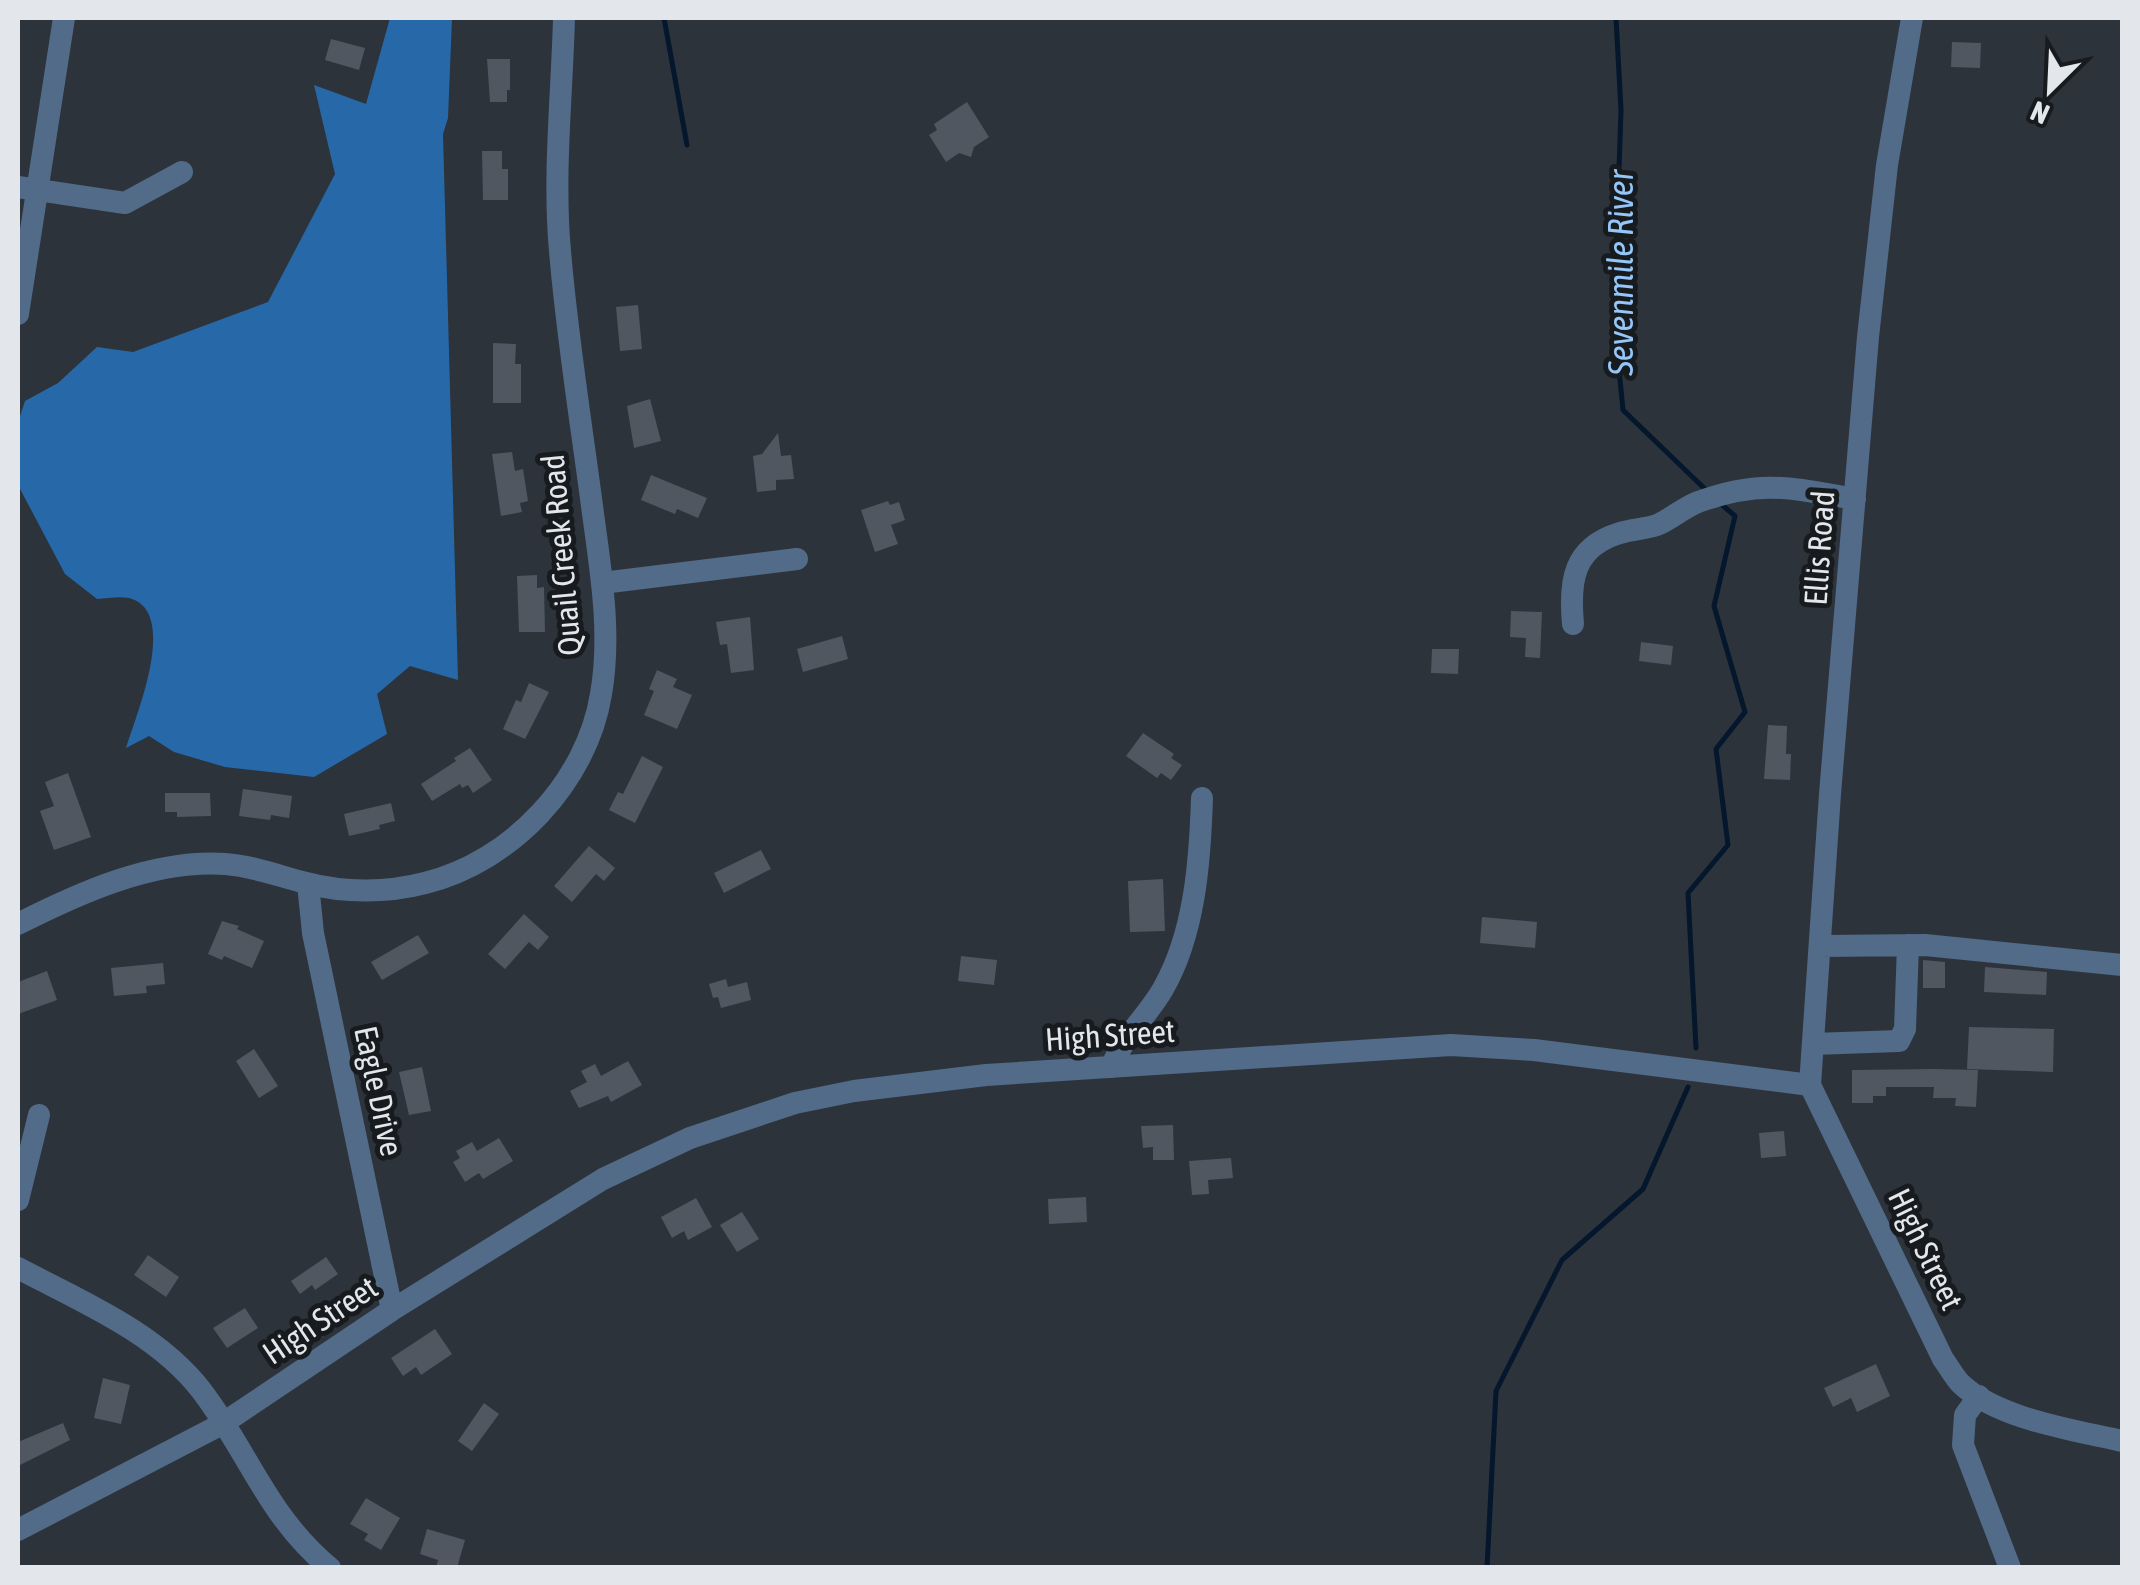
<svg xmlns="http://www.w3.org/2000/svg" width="2140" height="1585" viewBox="0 0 2140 1585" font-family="'Asap Condensed',sans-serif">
  <rect width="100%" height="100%" fill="#2c333b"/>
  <path fill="#2769a8" d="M390,18H452L448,118L443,134L458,680L410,666L377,694L387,734L314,777L225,767L174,752L149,736L126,748C136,715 180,611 129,598C120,596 107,598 97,599L65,574L18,485V422L25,401L58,383L97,347L133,352L268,302L335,174L314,85L366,104Z"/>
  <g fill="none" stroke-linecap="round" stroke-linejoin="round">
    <path stroke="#04172c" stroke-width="5" d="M664,18L687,145
      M1616,18L1621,110L1614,319L1623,410L1706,490
      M1696,1048L1688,893L1728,845L1716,749L1745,712L1714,606L1735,516L1721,504
      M1487,1568L1496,1391L1562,1260L1643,1189L1688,1087"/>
  </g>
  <path fill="#505760" d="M331,39L365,48L359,70L325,60Z
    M1952,42L1981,43L1980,68L1951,67Z
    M487,59H510V90H507V102H490Z
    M967,102L989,137L974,147L971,157L959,153L946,162L929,135L937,130L934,124Z
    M482,151H502V169H508V200H483Z
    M638,305L642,349L620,351L616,307Z
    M493,343L516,344L515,364H521V403H493Z
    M650,399L661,441L634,448L627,406Z
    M778,433L781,456L791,455L794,479L776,480V490L757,492L753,456L762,454Z
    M512,452L515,471L523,469L528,501L520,503L522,512L501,516L492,454Z
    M651,475L707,498L698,518L677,509L675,514L641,500Z
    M888,501L890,505L899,502L905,520L891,525L898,544L875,552L861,510Z
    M537,575V588L544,587L545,632H519L517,576Z
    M1511,611L1542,612L1540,658L1525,657L1526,638L1510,637Z
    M750,617L754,670L731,673L727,644L720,645L716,622Z
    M842,636L848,659L803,672L797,649Z
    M1641,642L1673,646L1671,665L1639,661Z
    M1432,649H1459L1458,674L1431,673Z
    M657,670L677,679L673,687L692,695L677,729L644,715L654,691L649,689Z
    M529,683L549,692L525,739L503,729L516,700L521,702Z
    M1768,725L1787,726L1786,754H1791L1790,780L1764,779Z
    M1143,733L1174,754L1171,758L1182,765L1171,780L1161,773L1157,778L1126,756Z
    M470,748L492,780L473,793L468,785L462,788L460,784L432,801L421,784L456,761L454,758Z
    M642,756L663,767L635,823L609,810L618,792L623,794Z
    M68,773L91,837L54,850L40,811L54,806L45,782Z
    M243,789L292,796L289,818L271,815L270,820L239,816Z
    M165,793H210L211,816L177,817V812H165Z
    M391,803L395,821L379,825L380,829L349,836L344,814Z
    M589,846L615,868L604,881L596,874L572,902L554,886Z
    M761,850L771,869L724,893L714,873Z
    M1163,879L1165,931L1130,932L1128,881Z
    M524,914L549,937L538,950L529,942L505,969L488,954Z
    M1482,917L1537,922L1535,948L1480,943Z
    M222,921L239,926L237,929L264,941L252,968L224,956L222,960L208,954Z
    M418,935L429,953L382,980L371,962Z
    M961,956L997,960L994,985L958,981Z
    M1923,960L1945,962V988H1923Z
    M163,963L165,984L146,986L147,993L114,996L111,968Z
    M1985,967L2047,972L2046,995L1984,992Z
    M47,971L57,1000L18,1014V982Z
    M726,979L728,987L747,982L751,1000L721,1008L718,997L713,998L709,984Z
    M1969,1027L2054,1029L2053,1072L1967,1069Z
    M254,1049L278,1086L259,1098L236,1061Z
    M628,1061L642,1085L611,1102L608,1096L579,1108L570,1091L587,1082L581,1071L595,1064L601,1076Z
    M422,1067L431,1111L409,1115L399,1072Z
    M1934,1069L1978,1070L1976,1107L1955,1106L1956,1098H1933L1934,1087H1886V1096H1873V1103H1852V1070Z
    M1173,1125L1174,1160H1153V1147L1143,1148L1141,1126Z
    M1784,1131L1786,1156L1761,1158L1759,1133Z
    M499,1138L513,1161L483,1179L479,1173L465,1182L453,1162L460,1158L456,1151L472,1142L477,1151Z
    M1231,1158L1233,1178L1208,1180L1209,1194L1192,1195L1189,1161Z
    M1086,1197L1087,1222L1049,1224L1048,1199Z
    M696,1198L712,1227L688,1240L684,1231L672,1238L661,1217Z
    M742,1212L759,1239L737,1252L720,1225Z
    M148,1255L179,1277L166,1297L134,1275Z
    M326,1257L338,1274L315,1290L312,1285L300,1294L291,1281Z
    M245,1308L258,1328L227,1348L213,1328Z
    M435,1329L452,1354L421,1375L416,1367L403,1376L391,1358Z
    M1876,1364L1890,1396L1857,1412L1851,1398L1833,1407L1824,1388Z
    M103,1378L130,1385L121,1424L94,1418Z
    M484,1403L499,1414L472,1451L458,1441Z
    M63,1423L70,1440L18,1466V1442Z
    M366,1498L400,1518L381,1550L364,1540L368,1534L350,1524Z
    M427,1529L465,1540L457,1568H436L438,1560L420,1554Z"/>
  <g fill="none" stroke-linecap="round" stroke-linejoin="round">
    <path stroke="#526b88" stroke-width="22" d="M1912,18L1887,165L1868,337L1830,794L1810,1085L1943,1359C1949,1367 1954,1377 1961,1384C1998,1419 2074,1430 2122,1441
      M18,187L125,203L182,172
      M18,314L64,18
      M602,583L797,559
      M1573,624C1569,581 1573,547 1620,533C1632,529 1646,529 1657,525C1671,519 1683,508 1698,502C1761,479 1791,488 1855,499
      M308,884L313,933L392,1310
      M18,924C79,893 154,859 225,864C253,866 279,876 306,883C344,893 387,893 425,883C511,862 587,782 601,694C612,632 600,567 592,506C581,422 567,336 560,251C553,175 562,95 564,18
      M1820,946L1925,945L2122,965
      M1813,1044L1899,1041L1905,1029L1908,945
      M1111,1067C1125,1034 1146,1018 1163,989C1195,933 1200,861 1202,798
      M18,1200L39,1115
      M18,1268C80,1301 156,1332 201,1390C248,1451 267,1516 330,1568
      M1979,1396L1965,1415L1963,1445L2010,1568
      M18,1530L222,1424L392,1310L603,1179L690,1138L795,1103L854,1091L986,1075L1451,1045L1534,1050L1810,1085"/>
  </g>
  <g text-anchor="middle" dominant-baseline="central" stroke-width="10" stroke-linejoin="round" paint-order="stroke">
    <g font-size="32" fill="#e3e7ec" stroke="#181b1e">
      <text transform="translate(1819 548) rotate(-86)">Ellis Road</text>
      <text transform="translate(561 555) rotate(-95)">Quail Creek Road</text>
      <text transform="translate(1110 1035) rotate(-4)">High Street</text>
      <text transform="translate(379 1091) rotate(78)">Eagle Drive</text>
      <text transform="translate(1926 1249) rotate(64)">High Street</text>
      <text transform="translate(320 1320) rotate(-34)">High Street</text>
    </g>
    <g font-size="35" font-style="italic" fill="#95c6fa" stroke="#181b1e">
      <text transform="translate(1620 273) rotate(-90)">Sevenmile River</text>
    </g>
  </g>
  <rect width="2140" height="1585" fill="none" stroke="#e3e7ec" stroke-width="40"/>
  <g transform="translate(2050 90) rotate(204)" stroke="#181b1e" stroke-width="8" paint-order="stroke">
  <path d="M0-8L18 38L0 25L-18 38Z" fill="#e3e7ec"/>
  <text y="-15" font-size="28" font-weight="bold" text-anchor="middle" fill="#e3e7ec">N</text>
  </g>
</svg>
